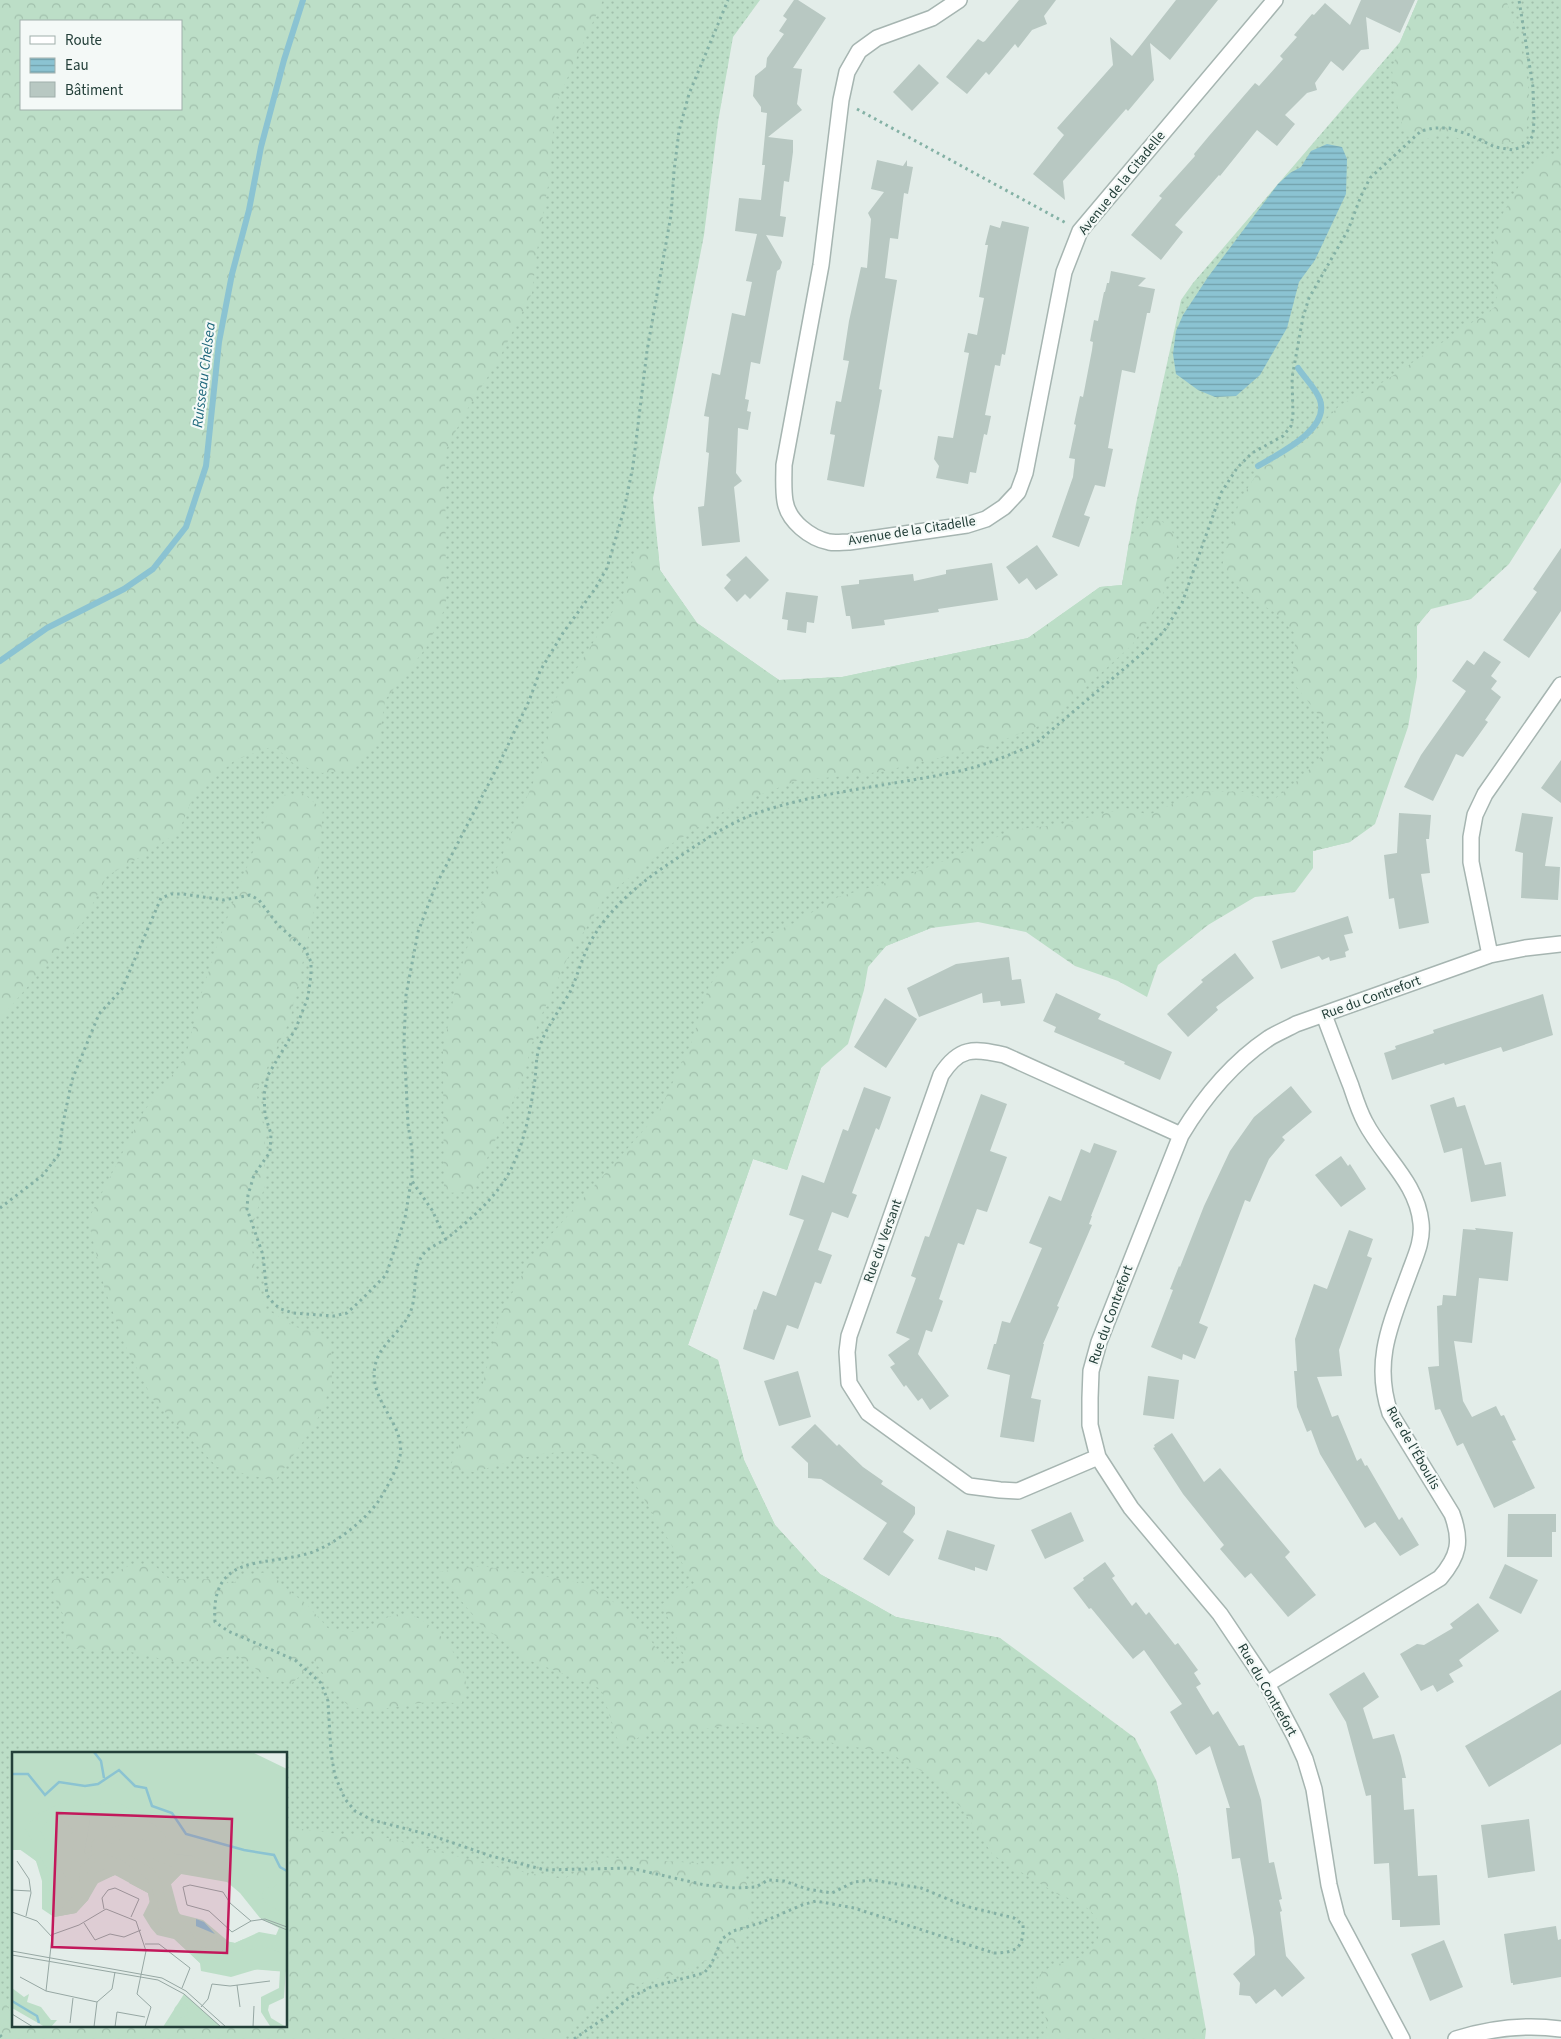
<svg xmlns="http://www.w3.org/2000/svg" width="1561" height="2039" viewBox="0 0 1561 2039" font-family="'Source Sans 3',sans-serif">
  <defs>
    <pattern id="grass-dots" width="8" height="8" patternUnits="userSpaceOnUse" patternTransform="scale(1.25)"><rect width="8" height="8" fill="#bcdec7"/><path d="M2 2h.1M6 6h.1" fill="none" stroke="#a1c0ac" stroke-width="1.8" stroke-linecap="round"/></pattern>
    <pattern id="forest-crowns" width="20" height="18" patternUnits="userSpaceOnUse" patternTransform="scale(1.25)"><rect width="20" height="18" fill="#bcdec7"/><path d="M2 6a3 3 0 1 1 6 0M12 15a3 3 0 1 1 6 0" fill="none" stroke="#a1c0ac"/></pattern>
    <pattern id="water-rules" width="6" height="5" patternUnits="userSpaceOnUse" patternTransform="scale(1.25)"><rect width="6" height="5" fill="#8bc3d2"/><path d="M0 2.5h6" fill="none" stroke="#71a0ab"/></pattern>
  </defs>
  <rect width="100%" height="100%" fill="#e3ede9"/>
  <path fill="url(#grass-dots)" fill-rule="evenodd" d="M303,0H760L733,37L718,122L704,235L653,498L660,570L697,623L779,680L842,677L1028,638L1100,587L1122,585L1136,504L1181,300L1193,283L1400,42L1418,0H1561V465L1406,622L1350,842L1020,922L956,920L931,928L886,946L868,966L821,1068L787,1170L753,1159L688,1345L718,1360L744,1460L775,1525L820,1574L896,1617L1000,1638L1156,1780L1178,1876L1199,2039H0V661ZM14,1753H286V2025H14Z"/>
  <path fill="url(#forest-crowns)" fill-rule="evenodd" d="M0,0H603L556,103L548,186L538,244L532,293L499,359L465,413L445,452L446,606L426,648L385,700L379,740L350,770L322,773L293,763L274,746L235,760L193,797L179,831L149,852L107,876L84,921L0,1019ZM21,21H181V109H21Z
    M1418,0H1506C1518,33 1534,87 1528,122C1527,129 1524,135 1522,141C1492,145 1467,142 1439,133L1419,143L1403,127L1395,99L1392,70L1400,42Z
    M1561,154V482L1509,564L1471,599L1431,609L1417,626V677L1408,727L1375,824L1350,842L1313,851V868L1295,892L1255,897L1208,925L1158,965L1147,997L1118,981L1075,966L1026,932L978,922L931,928L886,946L868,967L864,990L848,1044L821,1068L787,1170L753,1159L688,1345L718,1360L744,1460L775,1525L820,1574L896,1617L1000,1638L1135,1738L1156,1780L1178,1876L1206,2030L1205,2039H1045C1054,2017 1031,1995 1037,1980C1047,1957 1089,1966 1097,1942C1099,1937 1099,1929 1100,1923L1090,1910L1074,1900L1059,1895L993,1855L960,1806L927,1774L889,1753L794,1736L741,1723L699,1730L651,1731L620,1747L601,1689L526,1659L480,1624L438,1572L482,1566L584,1583L635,1616L667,1665L687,1663L662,1604L694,1583L625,1467L578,1450L534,1455L474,1472L449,1469L479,1400L499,1317L533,1255L658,1114L693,1039L699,1016L709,986L738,949L794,923L838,897L892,881L949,859L1012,830L1058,825L1126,808L1149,815L1200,791L1244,792L1271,802L1303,776L1330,747L1325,723L1295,685L1293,664L1296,635L1276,613L1245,595L1222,566L1239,502L1259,470L1307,440L1340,405L1385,381L1498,305L1494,282L1493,248L1502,215L1524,177L1548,155Z
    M1150,515L1170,526L1180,551L1158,606L1132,645L1046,723L986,747L880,772L796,781L736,804L673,843L605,897L566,961L538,1023L521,1083L472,1192L444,1193L443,1050L456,986L476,917L544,757L554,701L579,665L623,595L635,552L658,549L660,570L697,623L779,680L842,677L1028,638L1100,587L1122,585L1129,542Z
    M304,794L323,810L314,911L290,1020L256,1091L265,1133V1185L250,1234L256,1276L266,1309L296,1327L316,1332L331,1344L332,1384L315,1425L275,1481L217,1467L152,1398L124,1343L105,1290L88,1220L144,1111L185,1059L202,992L218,942L267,815L282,795Z
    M135,1563L154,1565L168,1578L188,1580L213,1579L233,1583L250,1574L271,1572L282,1585L306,1604L330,1630C340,1630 356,1634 365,1630C379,1624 386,1614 403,1614C429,1614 465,1659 466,1684C466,1690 463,1697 462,1703C448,1703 433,1702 419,1703C401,1705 363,1716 347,1704C332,1693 324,1672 312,1658L300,1676L291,1684L264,1676L248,1662L236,1655C221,1659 205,1661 190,1662C170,1663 149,1655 130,1652C109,1650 89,1650 69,1647L64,1627L65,1618L55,1599L51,1581L66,1574L99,1580Z
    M286,1827L339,1834L380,1836L505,1869L564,1879L602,1857L743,1866L752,1908L740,1945L679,1973L609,1992L560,2039H0V1991L11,2014H14V2025H286Z"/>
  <path fill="url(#water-rules)" d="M1327,144L1342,147L1347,159L1346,194L1315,260L1299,282L1287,328L1260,375L1236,396L1215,397L1198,390L1176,374L1173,354L1176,331L1183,315L1208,277L1278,184L1290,173L1301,167L1311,151Z"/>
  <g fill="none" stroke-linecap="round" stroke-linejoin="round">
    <path stroke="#8bc3d2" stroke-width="6" d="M1258,466C1278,454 1330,430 1320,400C1317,390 1304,377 1298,368
      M0,661L47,628L124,589L153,569L186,527L206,466L219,342L232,274L249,210L261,147L284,60L303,0"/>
  </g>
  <path fill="#b8c8c2" d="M794,0H798L826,18L793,68L802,69L797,104L802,110L768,137L793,140V152L789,182L784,181L780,216L786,217L783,237L766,235L782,262L780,269L777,271L760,364L751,362L745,399L749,400L747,411L751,412L748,430L738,428L736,473L742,481L734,487L740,542L702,546L698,507L704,506L709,453L706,452L709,417L704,416L712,373L720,375L732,313L745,316L752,282L746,281L757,234L735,231L739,198L761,200L765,165H762L767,113L761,112V107L753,96L755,76L766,67L767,58L784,34L779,31L787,19L783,16Z
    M1019,0H1056L1044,16L1047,24L1032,30L1018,48L1015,44L989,75L986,72L967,94L946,77L978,39L983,42L985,41Z
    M1176,0H1218L1170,60L1150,43L1154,80L1128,111L1126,109L1063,181L1065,200L1033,174L1064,135L1057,128L1113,65L1110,37L1132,56Z
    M1361,0H1415L1400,33L1366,17L1369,49L1361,50L1343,71L1331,61L1315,83L1317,90L1307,93L1285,115L1295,124L1277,146L1257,130L1220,176L1219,175L1175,225L1183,232L1161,260L1131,235L1162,198L1159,196L1195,156L1194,154L1209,136L1255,83L1259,86L1283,59L1280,56L1297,37L1294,35L1312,14L1314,15L1325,3L1350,25Z
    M919,64L939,83L912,111L893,92Z
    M877,160L903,166L907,160V166L913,167L908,194L904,193L898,239L890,238L885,278L897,280L879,389L882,390L864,487L827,480L835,435L830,434L836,401L841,402L849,361L843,360L849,321L861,267L867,268L871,219L868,213L884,192L871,189Z
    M1002,221L1029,227L1005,355L1002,354L1000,366L995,365L985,415L991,416L987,435L984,434L976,473L970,472L968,484L936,478L939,466L934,459L938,436L953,438L969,353L964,352L968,333L977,335L984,298L979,297L988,245H985L990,225L1000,228Z
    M1111,271L1146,278L1138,286L1155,289L1150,313H1147L1135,373L1122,370L1108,448L1113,449L1105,487L1095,485L1084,515L1090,517L1079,547L1052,537L1073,477L1075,459L1069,458L1076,425L1074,424L1080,396L1083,397L1092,350L1093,342L1090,341L1094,320L1098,321L1104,292H1105L1107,283H1109Z
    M1037,545L1058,575L1036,590L1027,578L1019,584L1006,567Z
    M1561,548V611L1529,658L1503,640L1537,592L1533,589Z
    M746,556L769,580L750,599L745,594L737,602L724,588L731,580L726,575Z
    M992,563L998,600L938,609L939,612L884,620L885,625L852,629L850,616H846L841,586L859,584V580L913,574L914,581L946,574V570Z
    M786,592L818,596L814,623L807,622L806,633L787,630L788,620L782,619Z
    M1484,651L1501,662L1491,676L1497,681L1491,689L1501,697L1485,720L1488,722L1463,757L1456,754L1433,801L1404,787L1421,755L1466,691L1452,681L1467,660L1474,665Z
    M1561,760V803L1541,788Z
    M1399,813L1431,815L1429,839H1426L1430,873L1421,874L1429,923L1399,929L1394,898L1389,899L1384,855L1397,853Z
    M1522,813L1553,817L1545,866L1560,867L1558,900L1521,898L1523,853L1515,851Z
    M1348,916L1353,933L1344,935L1349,950L1345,952L1346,957L1330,961L1329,957L1322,960L1319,956L1281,969L1272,941Z
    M1235,953L1254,978L1216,1007L1218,1010L1188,1037L1167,1014L1203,982L1201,980Z
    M1009,957L1012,980L1021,979L1025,1003L1001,1006L1000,1001L983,1003L982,993L919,1017L907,988L956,964Z
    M1056,993L1101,1014L1098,1019L1172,1052L1160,1080L1124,1064L1125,1062L1054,1032L1056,1027L1043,1021Z
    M1543,994L1553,1035L1503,1052L1501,1047L1445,1065L1444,1063L1392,1080L1384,1053L1396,1049L1395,1046L1434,1033L1433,1030Z
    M885,998L917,1019L886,1068L854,1047Z
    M1291,1086L1312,1112L1282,1137L1285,1140L1269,1159L1250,1202L1245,1200L1199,1323L1208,1327L1195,1359L1183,1354L1182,1360L1151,1347L1173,1290L1170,1289L1179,1266L1180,1267L1204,1206L1230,1151L1254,1117Z
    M864,1087L891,1097L879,1130L876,1128L852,1193L857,1195L848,1218L832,1212L818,1250L832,1255L821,1284L815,1282L798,1329L787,1325L774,1360L743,1349L754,1309L756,1310L763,1291L776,1296L804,1220L789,1215L802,1175L824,1183L843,1129L848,1131Z
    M981,1094L1007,1104L990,1151L1007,1157L987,1212L977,1209L964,1245L958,1243L939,1299L943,1301L932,1332L926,1330L918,1354L949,1396L930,1410L922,1398L918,1401L906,1385L904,1387L890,1367L895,1364L888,1355L910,1339L896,1333L916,1278L911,1276L925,1236L929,1237Z
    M1454,1097L1457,1107L1465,1105L1485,1165L1501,1162L1506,1196L1471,1202L1462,1148L1444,1153L1430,1105Z
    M1094,1143L1117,1151L1091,1216H1092L1089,1224L1092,1225L1057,1306L1059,1307L1043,1344H1044L1031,1398L1041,1400L1034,1442L1000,1437L1010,1375L987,1369L994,1344H996L1002,1321L1010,1323L1042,1248L1029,1243L1049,1196L1061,1201L1081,1149L1090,1153Z
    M1341,1156L1348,1166L1350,1164L1366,1189L1341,1207L1315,1175Z
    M1475,1228L1513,1232L1508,1281L1479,1278L1472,1343L1454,1341L1463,1401L1472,1417L1496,1406L1501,1416L1504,1415L1516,1440L1512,1441L1535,1488L1494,1508L1463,1443L1457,1446L1440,1409L1435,1410L1428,1367L1439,1366L1437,1306L1442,1305L1443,1295L1456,1296L1463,1229L1476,1230Z
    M1349,1230L1373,1239L1367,1256L1372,1258L1339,1350L1342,1376L1317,1377L1332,1417L1338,1415L1357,1461L1361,1458L1365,1466L1367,1465L1399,1520L1402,1517L1419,1545L1400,1556L1375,1522L1365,1528L1320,1454L1311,1430L1307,1432L1297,1407L1294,1371H1297L1295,1339L1314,1284L1327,1289Z
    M798,1371L811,1417L779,1426L764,1381Z
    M1148,1376L1179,1380L1174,1419L1143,1415Z
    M815,1424L837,1446L839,1444L863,1467L883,1481L881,1484L915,1507V1514L903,1532L914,1540L889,1576L863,1559L887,1523L821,1479L808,1478V1463L791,1447Z
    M1172,1433L1204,1482L1220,1468L1290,1552L1285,1557L1316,1595L1288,1617L1251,1573L1245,1578L1220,1549L1224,1545L1183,1494L1153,1448L1155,1447L1154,1445Z
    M1071,1512L1084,1541L1045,1559L1031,1530Z
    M1508,1514H1556V1532H1552V1557H1507Z
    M947,1530L995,1545L987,1571L975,1567V1571L938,1559Z
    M1105,1562L1115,1576L1112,1578L1132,1606L1136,1602L1146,1615L1149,1612L1175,1645L1178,1643L1198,1670L1194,1673L1201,1684L1196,1687L1213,1715L1218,1711L1239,1746L1244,1745L1261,1800L1269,1863L1274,1862L1282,1899L1279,1900L1282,1911L1280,1912L1286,1956L1305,1978L1282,1997L1275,1989L1256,2004L1250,1996L1239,1995L1240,1983L1233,1974L1255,1955L1254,1938L1240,1858L1232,1859L1226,1808H1230L1210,1746L1196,1755L1170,1712L1182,1704L1144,1650L1133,1659L1091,1608L1089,1609L1073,1588L1084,1580L1083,1578Z
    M1505,1564L1538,1580L1521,1614L1489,1598Z
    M1478,1603L1499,1631L1459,1660L1463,1666L1449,1674L1454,1682L1437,1692L1433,1685L1421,1691L1400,1654L1417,1644L1424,1645L1453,1628L1450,1624Z
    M1364,1672L1379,1697L1363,1708L1373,1739L1394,1734L1401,1756L1406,1778H1402L1404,1810L1414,1809L1418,1876L1437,1875L1440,1925L1400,1927V1920H1392L1389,1863L1374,1864L1371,1795L1366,1796L1346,1722L1329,1694Z
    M1561,1690V1744L1489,1787L1465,1746Z
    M1529,1819L1535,1871L1488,1878L1481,1825Z
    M1556,1926L1558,1940L1561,1939V1977L1513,1985V1983H1511L1504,1934Z
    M1444,1940L1463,1987L1430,2001L1411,1954Z"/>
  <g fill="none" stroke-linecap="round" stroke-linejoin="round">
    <g stroke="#a6b5b1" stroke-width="18">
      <path id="minor" d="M959,0L932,18L877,38L859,51L847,72L841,100L821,265L784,465C784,477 783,489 785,501C788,521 810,538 829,542C835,543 843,542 849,542L967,525L986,519L1004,507L1018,492L1025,473L1064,272L1080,231L1275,0
        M1490,955L1471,862V837L1475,815L1485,794L1561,685
        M1098,1457L1018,1491L1000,1490L969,1486L868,1413L849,1383L847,1352L849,1336L941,1075C959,1047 973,1048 1004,1055L1181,1135
        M1267,1684L1440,1578C1459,1556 1462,1541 1452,1514L1390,1413C1372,1360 1392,1321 1410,1271C1416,1255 1423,1240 1421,1223C1417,1182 1383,1157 1365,1122C1359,1111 1355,1098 1351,1086C1342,1063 1333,1039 1324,1015
        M1402,2039L1337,1917L1329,1885L1314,1789L1305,1759L1295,1737L1267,1684L1220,1614L1131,1508L1098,1457L1090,1425V1398L1091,1371L1099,1342L1181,1135C1204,1097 1232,1063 1269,1038C1277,1033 1287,1029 1296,1024L1490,955L1525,948L1561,944
        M1456,2039C1491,2028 1524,2024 1561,2029"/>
    </g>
    <path stroke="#84b1a5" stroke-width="3" stroke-dasharray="2.5 4" stroke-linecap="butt" d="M857,109L1066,223
      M0,1208L43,1175L59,1154L62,1128L72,1080L99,1014L122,989L161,898L171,894H183L224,900L250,895L259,900L278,925L305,949L311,962V975L308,997L296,1028L268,1075L264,1095L265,1115L271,1134L270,1152L254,1175L248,1195L247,1209L263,1255L267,1295L274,1304L281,1309L293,1313L334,1316L347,1313L359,1302L386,1275L405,1218L411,1182
      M446,1240L432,1210L412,1181V1150L408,1124L404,1041L406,995L418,932L435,887L499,764L529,701L540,671L563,633L595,589L607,568L624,510L633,466L647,351L671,215L674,171L679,131L689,94L728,0
      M0,2035L3,2039
      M574,2039L606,2017L628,1999L651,1987L704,1973L711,1965L722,1939L733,1931L760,1923L802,1905L816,1901L854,1908L994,1953C1016,1953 1024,1948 1023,1925L1014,1918L965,1906L921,1888L872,1880L854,1882L832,1893L807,1889L784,1881L768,1880L756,1887L736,1888L705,1885L630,1868L545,1870L491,1856L430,1835L372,1820L355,1811L345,1799L335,1776L331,1753L328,1701L321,1683L295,1660L228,1631L215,1622C210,1552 264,1567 310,1553C334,1545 366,1520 380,1499C387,1487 397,1470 400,1456C406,1424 368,1401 375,1366C379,1345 400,1333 409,1315C418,1297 412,1277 419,1262C424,1247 439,1245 450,1236C473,1217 500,1194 513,1165C525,1139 531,1108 535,1079C536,1070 536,1061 538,1052C544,1029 559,1012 570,992C578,975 582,957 591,941C609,908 642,881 673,861C701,842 731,821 763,811C828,790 897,785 964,770C988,764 1012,754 1035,744L1145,651L1164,631L1182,603L1221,493L1237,468L1252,453L1283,436L1291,426L1293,415L1292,378L1303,317L1309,298L1348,230L1361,196L1370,178L1421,131L1434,128H1449L1470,135L1495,147L1513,150L1527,145L1533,135L1534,120L1533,87L1519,0"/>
    <use href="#minor" stroke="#fff" stroke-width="15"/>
  </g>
  <g text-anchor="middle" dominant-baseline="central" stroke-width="4.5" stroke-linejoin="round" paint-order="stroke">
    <g font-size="14" fill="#233f39" stroke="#f4f9f7">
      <text transform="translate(1122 183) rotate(-51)">Avenue de la Citadelle</text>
      <text transform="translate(912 531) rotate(-9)">Avenue de la Citadelle</text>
      <text transform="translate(1371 998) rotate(-20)">Rue du Contrefort</text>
      <text transform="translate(883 1241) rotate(-70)">Rue du Versant</text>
      <text transform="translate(1111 1315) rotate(-70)">Rue du Contrefort</text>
      <text transform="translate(1413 1448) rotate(60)">Rue de l'Éboulis</text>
      <text transform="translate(1267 1690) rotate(60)">Rue du Contrefort</text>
    </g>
    <g font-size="15" font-style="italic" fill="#1c667b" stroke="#f4f9f7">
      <text transform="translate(204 375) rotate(-83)">Ruisseau Chelsea</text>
    </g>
  </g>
  <g transform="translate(12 1752)">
    <rect width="275" height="275" fill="#e3ede9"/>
    <path d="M16,22L73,34L275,119V220L190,213L162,186L144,181L141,172L132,163L138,152L136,141L103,123L82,133L76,148L64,161L42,165L30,155V121L24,109L3,94ZM169,122L215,130L228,141L248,166L267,176L264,183L247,180L223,191L217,190L191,168L167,162L159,132Z" fill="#bcdec7" fill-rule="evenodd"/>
    <path d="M0,0H240L275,17L273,163L252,150L250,143L253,135L261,136L266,131L239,122H223L180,104L163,102L153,95L154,85L144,74L106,50L63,55L49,51L26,62L13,76L35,117L38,147L47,150L50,156L67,138L68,115L84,100L82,113L75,121L82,122L92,117L93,102L111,109L136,128L146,152L147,174L152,179L168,171L173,172L189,195L197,196L205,203L254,195L275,203L272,246L257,253L256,258L259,266L274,275L258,274L249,260V245L267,236L268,219L246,217L219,225L189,219L188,211L162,187L145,183L139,176L131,163L138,149L136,141L117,131L118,128L103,123L87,129L76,148L64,161L42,165L30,157V129L24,109L11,98H0ZM50,59L47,65L62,79L59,82L62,86L58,126H54L28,78L42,62ZM84,67V86L79,91L80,99L72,102L78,68ZM115,71L149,88L151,91L113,85L100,92L92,87L100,76ZM116,102L140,106L171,120L159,132V138L162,154L171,166L164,165L155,155L149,128L141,117ZM205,187L223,191L232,187L226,194L208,198H203ZM0,236L12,245L17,242L15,250L29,255L39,268H45L39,275H33L0,256ZM172,242L209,275H151Z" fill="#bcdec7"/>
    <path d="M162 259a7 7 0 1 1 14 0a7 7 0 1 1-14 0Z" fill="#bcdec7"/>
    <path d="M184,167L192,170L203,182L184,174Z" fill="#8bc3d2"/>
    <path fill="none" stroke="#8bc3d2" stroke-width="2.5" d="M82,0L89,9L92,26M0,22H16L33,43L47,30L73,34L86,32L107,18L123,34L134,36L140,54L160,61L174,82L232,98L262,103L268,115L275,119M0,249L25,264L27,271"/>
    <path fill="none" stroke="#96a7a3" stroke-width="1" d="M5,109L17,127L19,141L14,164M0,138L18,139M92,157L90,146L96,138L103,136L127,147L119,165M0,160L25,169L40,185L34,239L85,250L100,237L103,220M249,167L275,178M239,169L220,180L197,159L175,153L171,135L178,133L211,140L218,151L239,169L253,167L275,175M72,171L83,188L98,182L112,185L129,178M39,183L67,173L94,157L124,169L134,199L125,242L139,255L133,275M133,192H147L178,216L170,236M0,199L150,226L174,239L214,275M0,203L146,228L172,242L209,275M8,225L34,239M225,233L228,255M189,255L196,247L200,232L218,234L258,229M0,262L21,275M58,271L61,246M82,275L85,250M103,275L105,260L133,265M241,275L242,254"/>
    <path fill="#c2185b" fill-opacity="0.15" stroke="#c2185b" stroke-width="2.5" d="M45,61L220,67L215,201L40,195Z"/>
    <rect width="275" height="275" fill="none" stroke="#233f39" stroke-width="2.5"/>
  </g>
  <rect x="20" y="20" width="162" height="90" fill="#f4f9f7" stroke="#a0afab"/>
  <rect x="30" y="36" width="25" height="8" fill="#ffffff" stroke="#a0afab"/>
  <text x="65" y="45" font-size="15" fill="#233f39">Route</text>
  <rect x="30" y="58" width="25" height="15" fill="url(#water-rules)" stroke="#a0afab"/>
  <text x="65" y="70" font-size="15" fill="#233f39">Eau</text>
  <rect x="30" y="82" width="25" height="15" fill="#b8c8c2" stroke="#a0afab"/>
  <text x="65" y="95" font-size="15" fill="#233f39">Bâtiment</text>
</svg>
